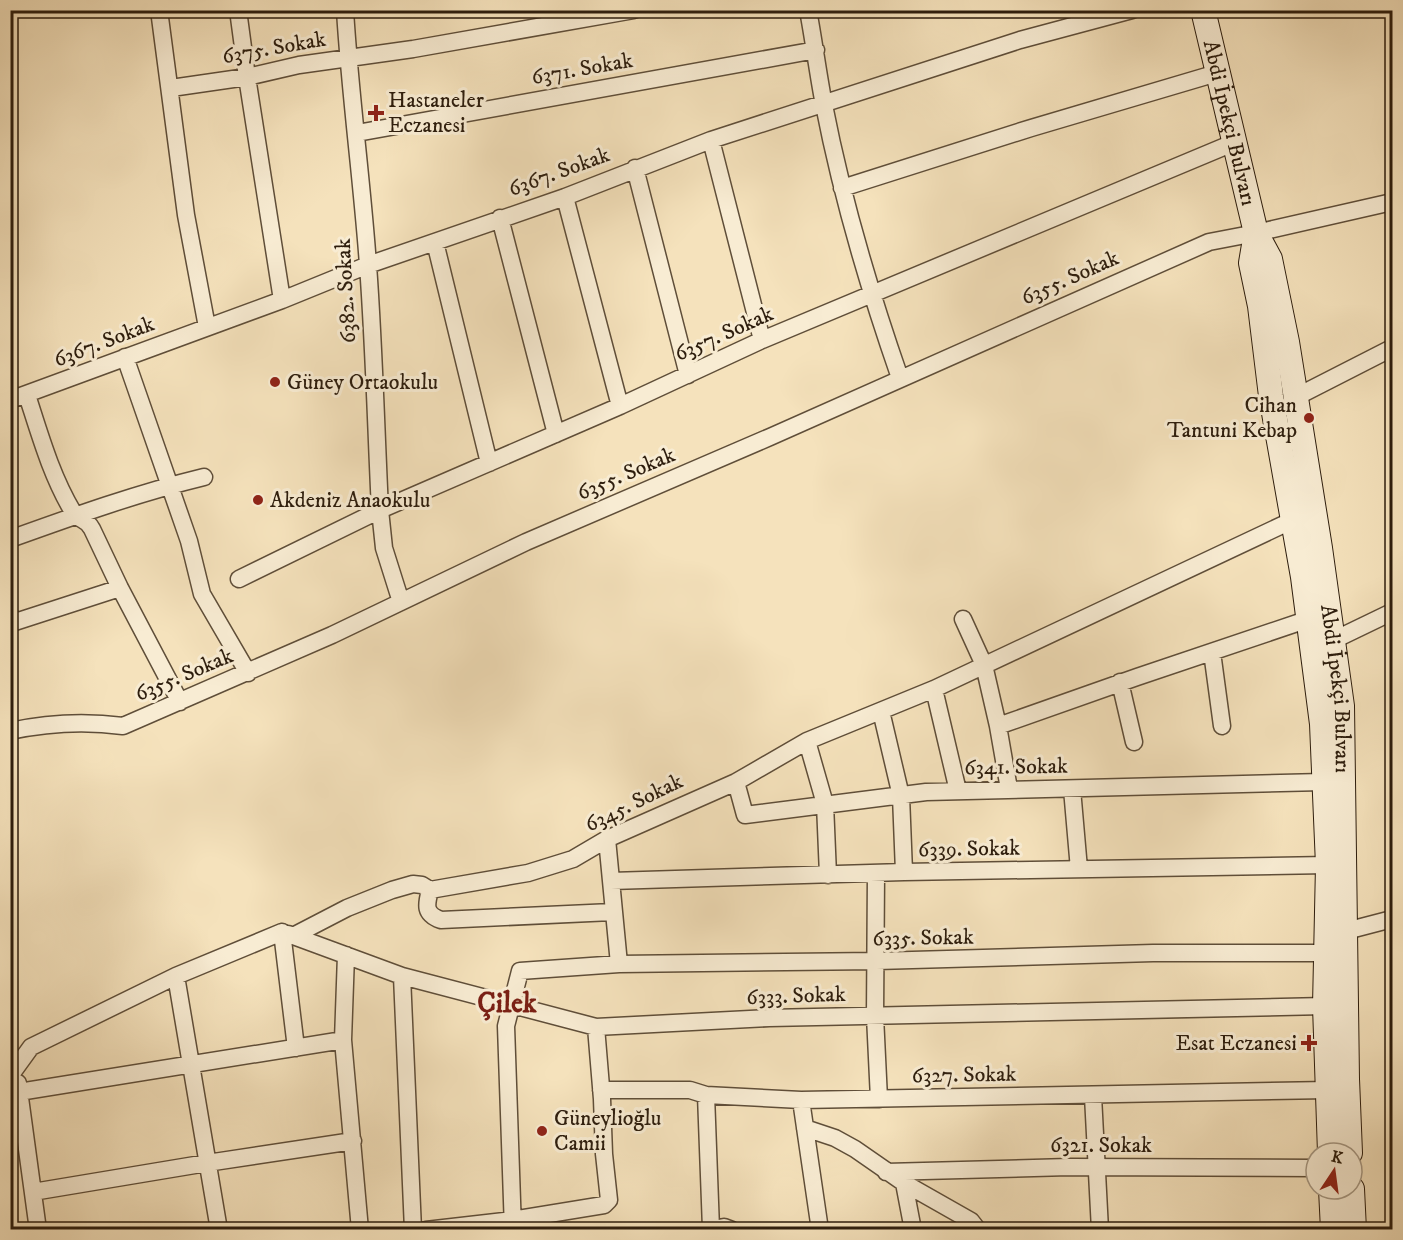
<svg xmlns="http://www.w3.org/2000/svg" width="1403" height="1240" viewBox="0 0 1403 1240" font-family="'IM FELL DW Pica',serif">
  <rect width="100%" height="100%" fill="#f5e2bc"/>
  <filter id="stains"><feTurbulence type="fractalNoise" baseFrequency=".00333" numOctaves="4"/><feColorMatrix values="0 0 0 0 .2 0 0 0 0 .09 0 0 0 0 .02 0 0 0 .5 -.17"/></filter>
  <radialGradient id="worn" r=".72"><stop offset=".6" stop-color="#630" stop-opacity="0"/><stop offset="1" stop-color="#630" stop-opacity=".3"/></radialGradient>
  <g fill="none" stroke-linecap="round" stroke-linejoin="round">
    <g stroke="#5f4e39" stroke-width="19">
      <path id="street" d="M159,10L186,215L207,327
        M238,10L247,77L282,300
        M345,10C350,95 362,180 368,265C374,346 376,428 380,510L384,548L401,602
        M808,10C814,42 818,74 824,105C842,198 869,289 900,378
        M171,88L247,77L299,65L413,49L634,10
        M357,133L816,50
        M711,140L762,340
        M635,168L688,375
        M842,188L1031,128L1217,73
        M565,197L620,406
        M500,218L556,434
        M435,242L489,463
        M125,357L189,541L202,594L248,673
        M27,395C40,435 51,475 73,512C78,521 85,516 92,529L120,588L180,702
        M1296,397L1392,348
        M10,400L282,300L368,265L565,197L711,140L1020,40L1132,10
        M10,539C74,516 138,493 204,477
        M239,579L380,510L620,406L762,340L1233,143
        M10,615L15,622L120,588
        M963,619L984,665L998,726L1009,789
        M1334,640L1392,612
        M1212,652L1222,726
        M1120,682L1134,742
        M934,689L958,791
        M881,711L901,796L904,872
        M998,726L1137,677L1309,619
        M10,731C47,723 86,721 123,726L332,635L526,542L770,437L1209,242L1256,233L1392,202
        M807,741L825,804L828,875
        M736,782L745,815L926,792L1323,782
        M1072,789L1079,869
        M607,839L619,964
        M876,873L875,1016L879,1099
        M611,881L904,872L1328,865
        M430,890C426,905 424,914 441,920L612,912
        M1346,931L1392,919
        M282,932L296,1048
        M288,934L402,976L596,1027L769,1018L1325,1006
        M293,936L347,908L392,890L413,884L422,885L430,890L528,873L573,859L607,839L736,782L807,741L934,689L1293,520
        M346,955L343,1040L360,1230
        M176,976L219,1230
        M402,976L413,1230
        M10,1076L31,1047L176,976L282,932
        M18,1083L38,1230
        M601,1090H690L706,1095L801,1100L1328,1090
        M19,1092L343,1040
        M706,1095L711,1229
        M1093,1096L1100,1230
        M801,1100L820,1230
        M805,1128L835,1138L855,1149L904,1183L971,1221L978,1230
        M886,1172L1069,1167L1316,1168
        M904,1183L913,1230
        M33,1192L207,1163L353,1141
        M426,1230L512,1220L604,1205L609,1200L604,1154L602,1099L596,1027
        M513,1230L506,1026L520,971L619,964L877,961L1153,953H1327
        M709,1230L724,1227L732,1230"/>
    </g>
    <g stroke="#2d1d0d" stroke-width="26">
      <g id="secondary">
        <path id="s1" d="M1203,10L1256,233L1270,259L1287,342L1320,548L1342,706L1347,1079L1350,1153"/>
        <path d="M1256,233L1251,263L1260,306L1271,396L1303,577L1322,724L1328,865L1325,1006L1330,1153"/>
        <path d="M1331,1189L1333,1230"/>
        <path d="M1352,1189L1354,1230"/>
      </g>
    </g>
    <use href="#street" stroke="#f8ecd3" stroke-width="16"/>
    <use href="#secondary" stroke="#f8ecd3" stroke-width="24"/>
  </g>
  <g fill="#8f2418" stroke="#f8ecd3" stroke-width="2">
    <path d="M373 104h6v6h6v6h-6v6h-6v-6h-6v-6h6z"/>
    <circle cx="275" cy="382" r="6"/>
    <circle cx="1309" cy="418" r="6"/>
    <circle cx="258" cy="500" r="6"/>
    <path d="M1306 1034h6v6h6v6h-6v6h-6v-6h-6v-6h6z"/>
    <circle cx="542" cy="1131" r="6"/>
  </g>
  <g text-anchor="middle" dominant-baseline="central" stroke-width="6" stroke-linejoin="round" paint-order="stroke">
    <g font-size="22" fill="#2d1d0d" stroke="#f8ecd3">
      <text transform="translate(274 48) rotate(-10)">6375. Sokak</text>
      <text transform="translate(582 69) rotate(-10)">6371. Sokak</text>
      <text stroke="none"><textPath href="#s1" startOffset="116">Abdi İpekçi Bulvarı</textPath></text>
      <text transform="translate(559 172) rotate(-20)">6367. Sokak</text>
      <text transform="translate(1070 278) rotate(-24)">6355. Sokak</text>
      <text transform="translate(346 291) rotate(-93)">6382. Sokak</text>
      <text transform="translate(724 334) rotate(-24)">6357. Sokak</text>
      <text transform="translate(104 342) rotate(-21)">6367. Sokak</text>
      <text transform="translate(626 474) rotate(-23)">6355. Sokak</text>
      <text transform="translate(184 675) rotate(-23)">6355. Sokak</text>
      <text stroke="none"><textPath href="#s1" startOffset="694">Abdi İpekçi Bulvarı</textPath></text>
      <text transform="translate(1016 767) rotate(-1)">6341. Sokak</text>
      <text transform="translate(634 803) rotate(-26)">6345. Sokak</text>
      <text transform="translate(969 849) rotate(-1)">6339. Sokak</text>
      <text transform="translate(923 938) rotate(-1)">6335. Sokak</text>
      <text transform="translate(796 996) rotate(-2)">6333. Sokak</text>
      <text transform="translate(964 1075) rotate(-1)">6327. Sokak</text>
      <text x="1101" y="1145">6321. Sokak</text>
    </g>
    <g font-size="22" fill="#2d1d0d" stroke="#f8ecd3" text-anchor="start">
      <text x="388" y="100">Hastaneler<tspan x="388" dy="25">Eczanesi</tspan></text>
      <text x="287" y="382">Güney Ortaokulu</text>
      <text x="1297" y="405" text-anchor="end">Cihan<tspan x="1297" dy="25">Tantuni Kebap</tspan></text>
      <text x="270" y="500">Akdeniz Anaokulu</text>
      <text x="1297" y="1043" text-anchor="end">Esat Eczanesi</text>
      <text x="554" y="1118">Güneylioğlu<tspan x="554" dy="25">Camii</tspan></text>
    </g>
    <g font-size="28" font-weight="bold" fill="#7a1f14" stroke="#f8ecd3">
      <text x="507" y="1003">Çilek</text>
    </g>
  </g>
  <rect width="1403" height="1240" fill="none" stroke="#f5e2bc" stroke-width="36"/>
  <rect x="12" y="12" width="1379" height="1216" fill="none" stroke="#2d1d0d" stroke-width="3"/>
  <rect x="18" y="18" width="1367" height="1204" fill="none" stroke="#2d1d0d" stroke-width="1.5"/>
  <g transform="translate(1334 1171) rotate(13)"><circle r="28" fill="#f8ecd3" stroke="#a79984" stroke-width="1.5"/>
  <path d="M0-4.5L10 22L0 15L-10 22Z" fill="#8f2418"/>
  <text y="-9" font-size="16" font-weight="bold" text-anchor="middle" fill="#2d1d0d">K</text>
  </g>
  <rect width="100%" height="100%" filter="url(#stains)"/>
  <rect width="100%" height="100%" fill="url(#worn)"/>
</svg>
